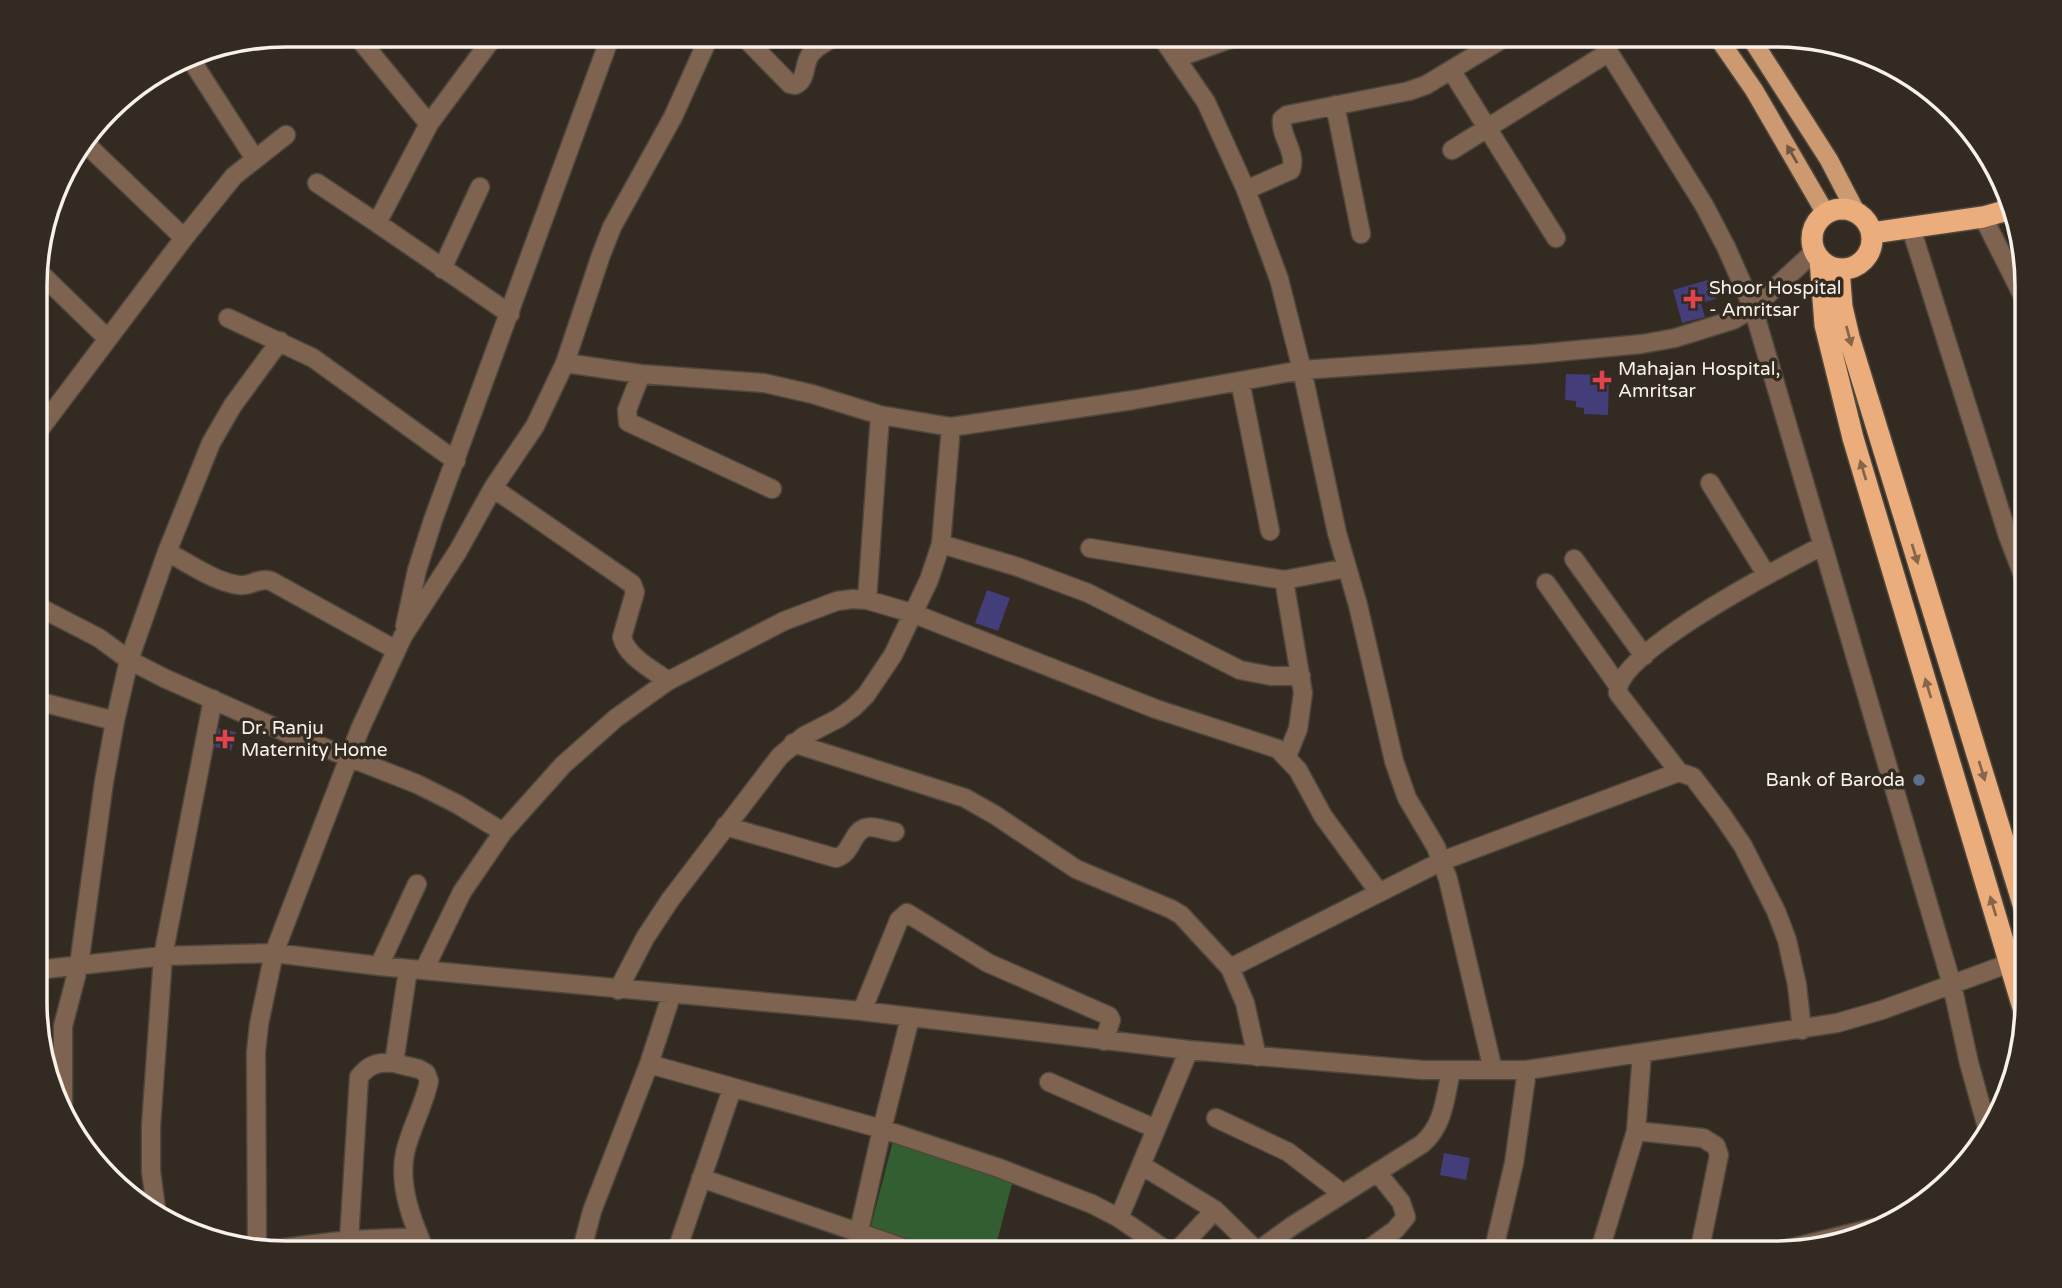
<svg xmlns="http://www.w3.org/2000/svg" width="2062" height="1288" viewBox="0 0 2062 1288" font-family="'Varela Round',sans-serif">
  <rect width="100%" height="100%" fill="#332b21"/>
  <path fill="#335e31" d="M893,1141L1013,1180L994,1253H952L870,1230Z"/>
  <path fill="#433d79" d="M1711,279L1716,299L1701,303L1705,317L1682,323L1673,290Z
    M1566,374L1609,375L1608,415L1584,414V408L1576,407V401L1565,400Z
    M987,590L1010,598L998,631L975,623Z
    M219,728L236,732L231,751L215,747Z
    M1444,1153L1470,1158L1466,1180L1440,1175Z"/>
  <g fill="none" stroke-linecap="round" stroke-linejoin="round">
    <g stroke="#4e473d" stroke-width="21">
      <path id="minor" d="M356,35L429,124L377,223L510,314
        M742,35L790,84L795,85C807,80 803,66 810,55C816,46 829,40 839,35
        M1160,35L1206,102L1246,190L1279,279L1302,370L1337,533L1358,605L1394,761L1407,798L1436,847L1448,879L1493,1070
        M1598,35L1704,205L1726,247L1753,308L1952,985L1969,1063L1988,1131
        M188,55L255,159
        M1177,58L1241,35
        M1451,70L1556,238
        M1335,105L1361,234
        M429,124L495,35
        M1452,150L1609,52
        M317,183L377,223
        M1246,190L1291,170C1297,152 1280,137 1282,119L1287,115L1409,91L1426,85L1509,35
        M1983,217L2026,302
        M1911,228L2008,536L2026,583
        M184,238L234,176L286,135
        M442,269L480,187
        M37,270L108,339
        M228,318L313,358L456,461
        M565,363L641,374L764,383L812,394L880,415L951,427L1133,400L1302,370L1535,354L1642,344L1675,338L1733,320L1753,308L1815,251
        M641,374L627,410L628,422L772,489
        M1240,381L1270,531
        M37,433L184,238L85,143
        M1710,483L1766,574
        M493,488L632,584L635,592L622,637C627,657 652,669 668,681
        M941,544L1018,567L1088,593L1240,670L1271,676H1301
        M1090,548L1284,580
        M167,552C189,563 214,582 239,585C251,587 258,577 271,581L396,650
        M1574,559L1644,656
        M1546,583L1617,684
        M867,600L880,415
        M37,606L99,638L129,660L164,678L292,735L417,784L457,804L503,832
        M405,626L417,570L433,520L611,35
        M37,701L115,721
        M793,743L965,798L995,815L1076,869L1171,909L1181,915L1230,968
        M1287,756L1298,729L1303,693L1284,580L1347,568
        M1679,772L1618,693C1612,654 1787,564 1822,546
        M725,826L836,858C852,854 851,833 865,828C872,825 887,831 895,832
        M379,966L417,884
        M408,969L394,1063L419,1069L426,1073L429,1081C424,1106 410,1129 405,1153C398,1187 413,1223 426,1253
        M37,970L163,956L274,953L379,966L862,1011L1189,1050L1423,1070H1527L1837,1023L1882,1010L2010,963
        M424,970L462,892L503,832L563,765L616,718L668,681L784,621L837,601L853,599L867,600L912,613L1156,709L1278,749L1298,770L1323,816L1378,891
        M618,990L645,938L670,900L780,756L804,736L839,718L854,707L866,695L893,655L929,580L941,544L951,427
        M862,1011L899,920L907,913L988,963L1109,1016L1111,1020L1104,1041
        M1257,1057L1245,1003L1230,968L1442,861L1679,772L1693,777L1722,815L1743,846L1776,911L1787,940L1797,985L1802,1030
        M394,1063C378,1062 369,1064 359,1077L349,1240L419,1237
        M649,1064L882,1129L999,1168L1092,1204L1119,1218L1170,1253
        M1049,1082L1156,1129
        M63,1103V1026L79,965L104,782L115,721L129,660L167,552L211,443L233,405L280,341
        M1216,1118L1288,1152L1343,1194
        M1636,1131L1703,1138L1716,1146L1719,1155L1699,1253
        M1141,1165L1215,1210L1259,1253
        M701,1178L918,1253
        M157,1216L151,1171V1126L163,956L213,699
        M1119,1218L1189,1050
        M257,1248L256,1052L259,1024L274,953L360,729L403,636L458,551L493,488L535,426L565,363L601,255L612,227L673,117L710,35
        M267,1250L349,1240
        M1775,1252L1873,1228
        M581,1253L592,1211L649,1064L672,993
        M676,1253L732,1089
        M854,1253L882,1129L910,1018
        M1175,1253L1215,1210
        M1255,1253L1292,1226L1422,1144C1444,1125 1445,1098 1451,1071
        M1363,1253L1395,1230L1406,1217L1401,1202L1377,1172
        M1493,1253L1514,1163L1527,1070
        M1599,1253L1636,1131L1642,1053"/>
    </g>
    <g stroke="#4e473d" stroke-width="21">
      <path id="major" d="M1716,35L1754,90L1826,214
        M1749,35L1829,160L1856,212
        M2010,963L2026,954"/>
    </g>
    <g stroke="#4e473d" stroke-width="24">
      <path id="highway" d="M1812 239a30 30 0 1 1 60 0a30 30 0 1 1-60 0Z
        M1872,233L1983,217L2008,210
        M1820,259L1825,325L1853,438L2026,1018
        M1839,269L1842,307L1849,337L2026,914"/>
    </g>
    <use href="#minor" stroke="#7d6350" stroke-width="18"/>
    <use href="#major" stroke="#cc9970" stroke-width="18"/>
    <use href="#highway" stroke="#ecad7c" stroke-width="21"/>
  </g>
  <defs><path id="oneway-solid" d="M-6-.8H1V-3.2L6.5 0L1 3.2V.8H-6Z" transform="scale(1.75)"/></defs>
  <use fill="#705741" href="#oneway-solid" transform="translate(1792 154) rotate(-120)"/>
  <g fill="#86664a">
    <use href="#oneway-solid" transform="translate(1849 336) rotate(75)"/>
    <use href="#oneway-solid" transform="translate(1863 470) rotate(-107)"/>
    <use href="#oneway-solid" transform="translate(1915 554) rotate(73)"/>
    <use href="#oneway-solid" transform="translate(1928 688) rotate(-107)"/>
    <use href="#oneway-solid" transform="translate(1982 771) rotate(73)"/>
    <use href="#oneway-solid" transform="translate(1993 906) rotate(-107)"/>
  </g>
  <g fill="#e0444e" stroke="#332b21" stroke-width="2.5">
    <path d="M1689.5 288.5h7v7h7v7h-7v7h-7v-7h-7v-7h7z"/>
    <path d="M1598.5 369.5h7v7h7v7h-7v7h-7v-7h-7v-7h7z"/>
    <path d="M221.5 728.5h7v7h7v7h-7v7h-7v-7h-7v-7h7z"/>
  </g>
  <circle fill="#5c6f8a" stroke="#332b21" stroke-width="2.5" cx="1919" cy="780" r="7"/>
  <g text-anchor="middle" dominant-baseline="central" stroke-width="7" stroke-linejoin="round" paint-order="stroke">
    <g font-size="19" fill="#f7f1ea" stroke="#332b21" text-anchor="start">
      <text x="1709" y="288">Shoor Hospital<tspan x="1709" dy="22">- Amritsar</tspan></text>
      <text x="1618" y="369">Mahajan Hospital,<tspan x="1618" dy="22">Amritsar</tspan></text>
      <text x="241" y="728">Dr. Ranju<tspan x="241" dy="22">Maternity Home</tspan></text>
      <text x="1905" y="780" text-anchor="end">Bank of Baroda</text>
    </g>
  </g>
  <path d="M0 0H2062V1288H0ZM286 47H1776A239 239 0 0 1 2015 286V1002A239 239 0 0 1 1776 1241H286A239 239 0 0 1 47 1002V286A239 239 0 0 1 286 47Z" fill="#332b21" fill-rule="evenodd"/>
  <path fill="none" stroke="#f7f1ea" stroke-width="3.5" d="M286 47H1776A239 239 0 0 1 2015 286V1002A239 239 0 0 1 1776 1241H286A239 239 0 0 1 47 1002V286A239 239 0 0 1 286 47Z"/>
</svg>
